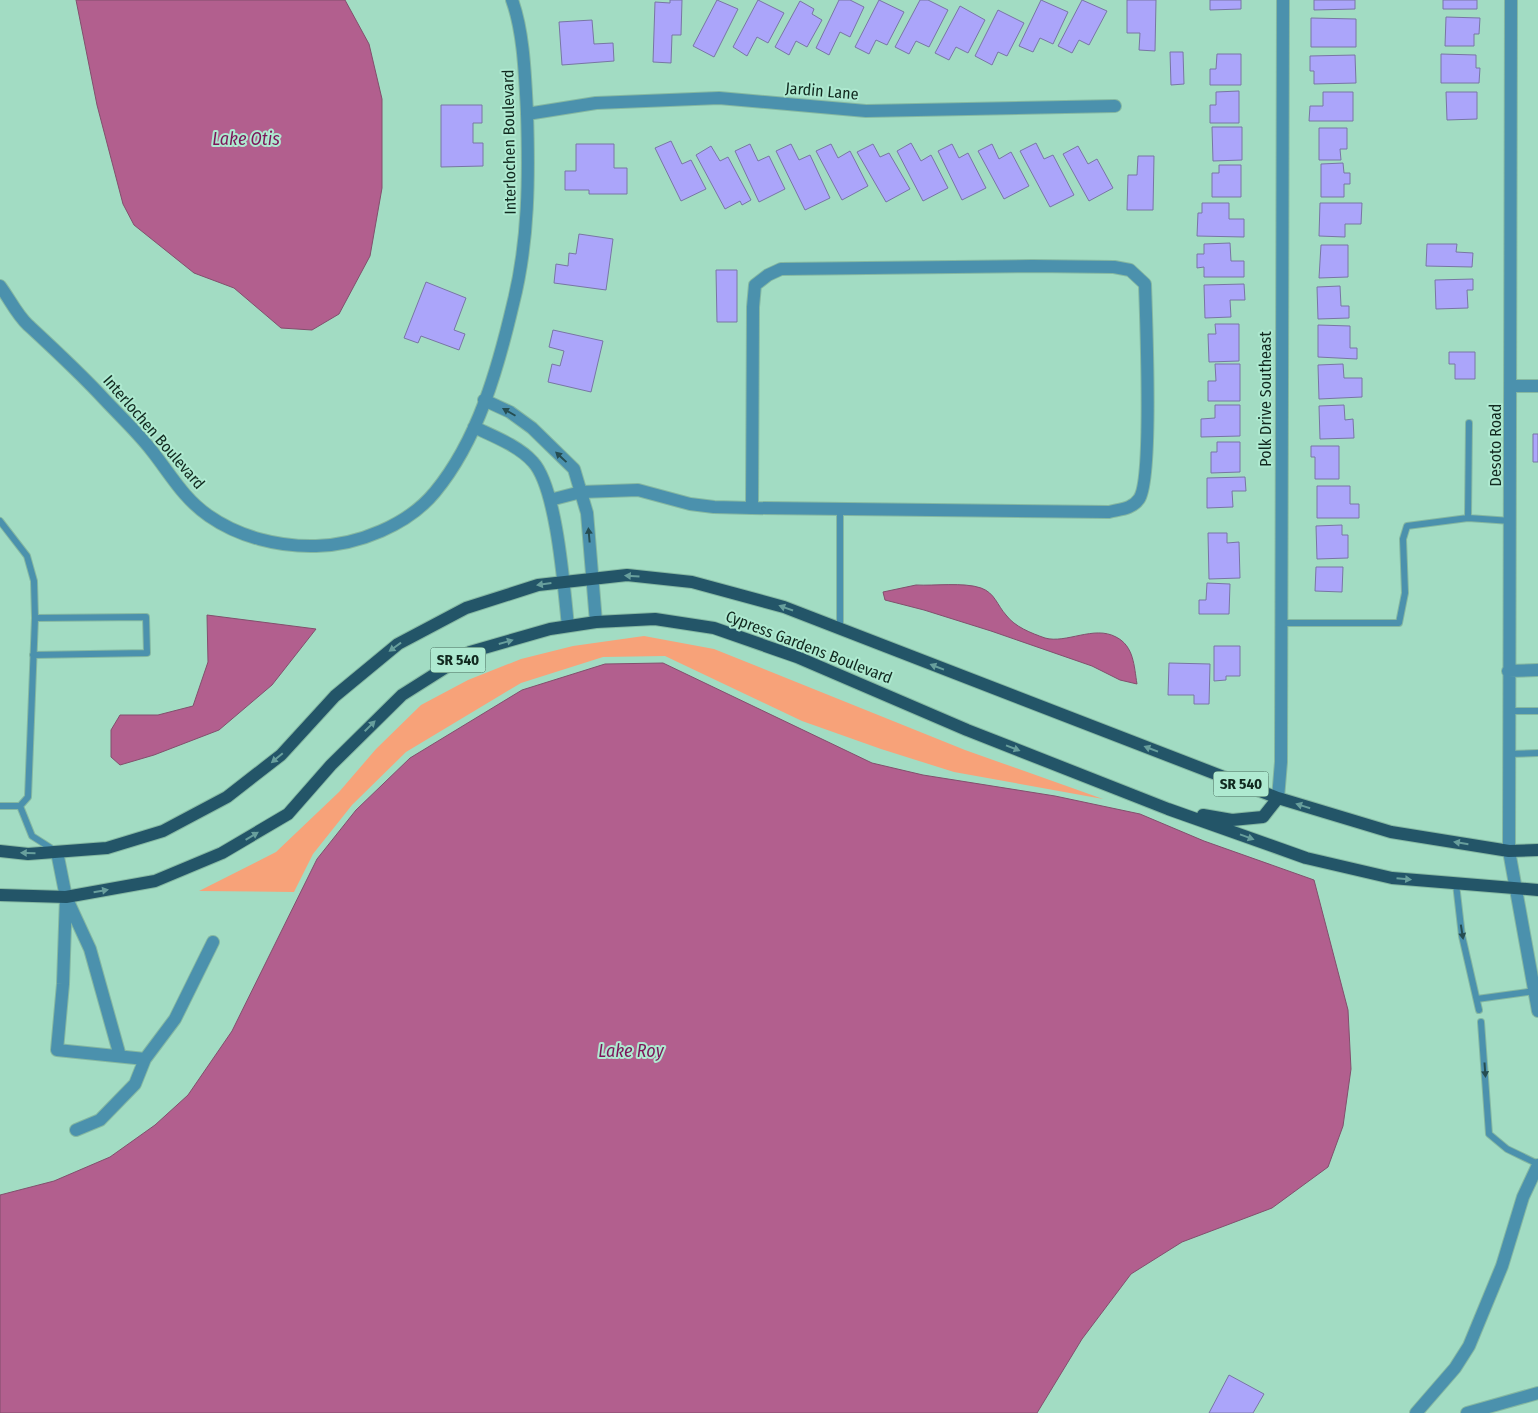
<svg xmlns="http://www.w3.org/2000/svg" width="1538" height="1413" viewBox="0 0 1538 1413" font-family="'Fira Sans Condensed',sans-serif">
  <rect width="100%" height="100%" fill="#a2dcc3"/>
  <path fill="#f7a279" d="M644,636L714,649L965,750L1103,799L954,772L881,749L802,721L665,656L603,657L521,683L406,752L352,805L313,854L294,892L199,891L276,852L339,792L376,749L421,705L468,680L521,659L573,646Z"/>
  <path fill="#b25f8e" stroke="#824f6d" d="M76,0H345L369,44L382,99V188L370,256L339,314L312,330L281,328L234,288L194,273L134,225L123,204L97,105Z
    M916,585C934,586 964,582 981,588C995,593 997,605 1006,615C1015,627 1031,633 1045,638C1066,644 1094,625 1116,637C1134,646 1134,666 1137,684L1120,680L1092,666L991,631L924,610L885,600L883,592Z
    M207,615L316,629L272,685L219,730L154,755L120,765L111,757V730L120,715H158L193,706L208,662Z
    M663,663L872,763L923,775L1055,796L1140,814L1204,841L1314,880L1348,1010L1351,1069L1343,1126L1328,1167L1272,1208L1182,1242L1131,1274L1082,1339L1037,1413H0V1195L54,1181L110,1157L155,1125L188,1095L232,1031L317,859L356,810L410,758L522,690L605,664Z"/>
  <path fill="#aba5fa" stroke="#7876a4" d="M670,0H682L681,35H672L671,63L653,62L655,2L670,3Z
    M717,0L738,9L714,57L693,46Z
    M758,0L784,13L768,43L757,37L747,56L733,47Z
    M839,0H850L864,7L850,37L840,32L829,55L816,48Z
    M879,0L904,12L887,45L876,40L869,54L855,47Z
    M920,0H928L948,10L929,47L916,41L909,54L895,47Z
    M1041,0L1068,12L1053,44L1040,38L1033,52L1019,46Z
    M1082,0L1107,11L1089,45L1079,40L1072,53L1058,46Z
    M1127,0H1156L1155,51L1139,50L1140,33H1127Z
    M1210,0H1241V9L1210,10Z
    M1314,0H1355V9L1314,10Z
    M1443,0H1477V9H1443Z
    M800,1L814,9L812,14L822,20L807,47L796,41L789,55L775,47Z
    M960,6L985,20L968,53L956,47L949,60L935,53Z
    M998,10L1024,23L1007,56L998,52L992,65L975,56Z
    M1446,17L1480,18L1479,34H1474V46H1445Z
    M1311,18L1356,19V47H1311Z
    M592,20L594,44L613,43L614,61L562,65L559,22Z
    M1170,52H1183L1184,84L1171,85Z
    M1217,54H1241V85H1210V69H1216Z
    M1441,54L1476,55V68H1480L1479,83H1441Z
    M1355,55L1356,83L1314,84V71H1310V56Z
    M1239,91V123H1210V105H1216V92Z
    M1323,92H1353V121H1309L1310,106H1323Z
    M1446,92H1477V119L1447,120Z
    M441,105H482V123H473V143H483V166L441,167Z
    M1212,127H1242V160L1213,161Z
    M1319,128H1347V149H1340L1341,160H1319Z
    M671,141L682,164L691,160L706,189L681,201L655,148Z
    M911,143L921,161L931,155L948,188L923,201L897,151Z
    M1036,143L1044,159L1053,155L1074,195L1050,207L1020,151Z
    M576,144H614V168H627V194H589V190H565V171H576Z
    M750,144L758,161L769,156L785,189L759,202L735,151Z
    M791,144L799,160L810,155L830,198L805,210L776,151Z
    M831,144L838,158L850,151L868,186L842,200L816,151Z
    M873,144L880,157L889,153L910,189L886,202L857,152Z
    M952,144L959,158L968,153L986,188L962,200L938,151Z
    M992,144L999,159L1011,152L1029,186L1004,199L978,151Z
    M711,146L720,161L728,157L751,200L742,205L740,201L725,209L696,155Z
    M1078,146L1088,164L1097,159L1113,188L1089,201L1063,154Z
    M1138,156H1154L1153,210H1127L1128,175H1137Z
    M1343,163L1344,173H1350V184H1344V197H1321V164Z
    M1219,165H1241V197H1212V173H1219Z
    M1202,203H1229V219H1244V237L1197,236L1198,213H1202Z
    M1320,203H1362L1361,224H1345V237L1319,236Z
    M579,234L613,239L606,290L554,283L556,264L568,266L569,253L576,254Z
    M1230,243L1231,261H1244V277H1204V267L1197,268V254H1204V244Z
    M1427,244H1457L1456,252L1473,253L1472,267L1426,266Z
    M1321,245H1348V277L1319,278Z
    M716,270H737V322H717Z
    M1473,279V290H1467L1468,308L1436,309L1435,280Z
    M426,282L466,298L454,330L465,334L459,350L421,336L418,343L404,338Z
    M1244,284L1245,300H1230L1231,317L1205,318L1204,285Z
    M1340,286L1341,306H1349V318L1318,319L1317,287Z
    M1215,324H1239V361L1209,362L1208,334H1216Z
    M1318,325L1350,326V348H1357V359L1318,357Z
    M553,330L603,341L591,392L548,382L552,364L560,366L564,351L549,347Z
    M1449,352H1475V379H1455V364H1449Z
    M1215,364H1240V401H1208V381H1216Z
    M1343,364L1344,378H1362V397L1319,399L1318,365Z
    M1215,405H1240V436L1201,437V419L1215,418Z
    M1344,405L1345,420L1353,419L1354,438L1320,439L1319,406Z
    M1533,434H1538V462H1533Z
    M1217,442H1240V472L1211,473V452H1217Z
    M1311,446H1339V479H1315V457H1311Z
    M1245,477L1246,491H1232L1233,507L1207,508V478Z
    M1317,486H1350V504H1359V518H1317Z
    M1342,525V535H1348V558L1317,559L1316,526Z
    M1208,533H1227V543L1239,542L1240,578L1209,579Z
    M1316,567H1343L1342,592L1315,591Z
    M1207,583L1230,584L1229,614H1199V600H1206Z
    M1214,646H1240V676H1226V680L1214,681Z
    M1169,663L1210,664L1209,704H1194V695H1168Z
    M1229,1375L1264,1394L1253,1413H1209Z"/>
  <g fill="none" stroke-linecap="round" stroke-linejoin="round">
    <g stroke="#85b8a2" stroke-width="8">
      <path id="service" d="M1469,423L1468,518L1511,521
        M840,509V629
        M0,521L27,556L34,581L35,618
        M1282,623H1399L1405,593L1403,539L1407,526L1468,518
        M1509,711H1538
        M1508,754L1538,753
        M0,806H20L32,836L54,850
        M20,806L28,797L35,618L146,617L147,653L33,655
        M1456,884L1462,936L1479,1010
        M1477,999L1535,991
        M1481,1022L1489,1134L1507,1149L1538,1164"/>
    </g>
    <g stroke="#85b8a2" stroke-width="14">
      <path id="minor" d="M1511,0L1509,851L1538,1011
        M527,114L596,103L719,98L866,111L1115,106
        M0,286C9,298 17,315 28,325C55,350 80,373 105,400C121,417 138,433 152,451C171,475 183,498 209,516C239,537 279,547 316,546C358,545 408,525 435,492C478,440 498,368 513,304C529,241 529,176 527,112C525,77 524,33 512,0
        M1512,386H1538
        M484,400L510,412L532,428L574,469L587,513L596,622
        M474,427C493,436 519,446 533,462C557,488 564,589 568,626
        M550,500L581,492L638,490L690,504L714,507L752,508L1109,512C1121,509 1132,509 1139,499C1153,480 1146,317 1145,284L1130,270L1114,267L1032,266L781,269L768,275L755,285L753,307L752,508
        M1508,671L1538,670
        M1278,798L1281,762L1283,0
        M57,852L66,897L90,949L120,1056
        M66,897L63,984L57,1050L145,1059
        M76,1130L100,1120L135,1084L145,1059L175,1019L213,942
        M1416,1413L1455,1368L1469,1346L1502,1266L1523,1197L1538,1165
        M1467,1413L1538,1393"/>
    </g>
    <g stroke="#85b8a2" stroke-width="14">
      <path id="primary" d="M1203,815L1232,820L1263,817L1278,798
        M0,851L28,854L107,848L163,831L227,797L281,755L335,696L398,644L466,608L538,585L627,575L692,582L784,607L1278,798L1391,832L1509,851L1538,850
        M0,895L66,897L155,881L222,853L288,814L331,765L402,695L470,652L550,629L596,622L655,619L714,628L797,657L967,730L1168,809L1306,858L1392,878L1538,890"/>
    </g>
    <use href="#service" stroke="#4b91ad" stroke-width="6"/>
    <use href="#minor" stroke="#4b91ad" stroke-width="12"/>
    <use href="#primary" stroke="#235568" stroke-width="12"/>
  </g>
  <defs><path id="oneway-solid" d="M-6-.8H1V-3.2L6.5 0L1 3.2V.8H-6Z" transform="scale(1.25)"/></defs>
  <g fill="#254d51">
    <use href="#oneway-solid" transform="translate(509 412) rotate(-150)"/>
    <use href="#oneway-solid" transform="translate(561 457) rotate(-137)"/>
    <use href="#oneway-solid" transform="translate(589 535) rotate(-95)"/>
    <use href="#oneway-solid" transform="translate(1462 932) rotate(81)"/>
    <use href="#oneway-solid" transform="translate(1485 1070) rotate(86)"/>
  </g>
  <g fill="#689f9c">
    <use href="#oneway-solid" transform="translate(632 576) rotate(-176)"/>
    <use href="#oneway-solid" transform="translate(544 584) rotate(172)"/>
    <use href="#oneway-solid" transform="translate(786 608) rotate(-161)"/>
    <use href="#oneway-solid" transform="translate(506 642) rotate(-16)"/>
    <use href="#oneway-solid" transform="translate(395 647) rotate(144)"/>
    <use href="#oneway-solid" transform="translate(937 667) rotate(-159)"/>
    <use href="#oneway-solid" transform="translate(370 726) rotate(-45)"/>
    <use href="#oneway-solid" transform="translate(1013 748) rotate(21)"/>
    <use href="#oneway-solid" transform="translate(1151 749) rotate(-159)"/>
    <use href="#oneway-solid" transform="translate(277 758) rotate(140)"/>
    <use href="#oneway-solid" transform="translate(1303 806) rotate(-163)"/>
    <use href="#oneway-solid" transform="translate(252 836) rotate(-31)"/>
    <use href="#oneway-solid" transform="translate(1247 837) rotate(20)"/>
    <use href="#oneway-solid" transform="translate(1461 843) rotate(-171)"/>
    <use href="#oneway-solid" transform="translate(28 853) rotate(-179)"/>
    <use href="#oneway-solid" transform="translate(1404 879) rotate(5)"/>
    <use href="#oneway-solid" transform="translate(101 891) rotate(-10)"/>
  </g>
  <g text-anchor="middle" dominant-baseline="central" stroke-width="4" stroke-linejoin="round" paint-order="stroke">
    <g fill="#aee9d0" stroke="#406354" stroke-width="1">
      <rect x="430.5" y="647.5" width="55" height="25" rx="4"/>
      <rect x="1213.5" y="771.5" width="55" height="25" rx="4"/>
    </g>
    <g font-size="15" font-weight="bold" fill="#11291f">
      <text x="458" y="660">SR 540</text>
      <text x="1241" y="784">SR 540</text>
    </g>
    <g font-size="16" fill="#11291f" stroke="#aee9d0">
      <text transform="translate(822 91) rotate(5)">Jardin Lane</text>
      <text transform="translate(509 142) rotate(-91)">Interlochen Boulevard</text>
      <text transform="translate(1265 399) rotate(-90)">Polk Drive Southeast</text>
      <text transform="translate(154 432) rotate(49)">Interlochen Boulevard</text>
      <text transform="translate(1495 445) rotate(-90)">Desoto Road</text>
      <text transform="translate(809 647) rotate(21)">Cypress Gardens Boulevard</text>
    </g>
    <g font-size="18" font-style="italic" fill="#7c1559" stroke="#aee9d0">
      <text x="246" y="139">Lake Otis</text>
      <text x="631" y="1051">Lake Roy</text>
    </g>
  </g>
</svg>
